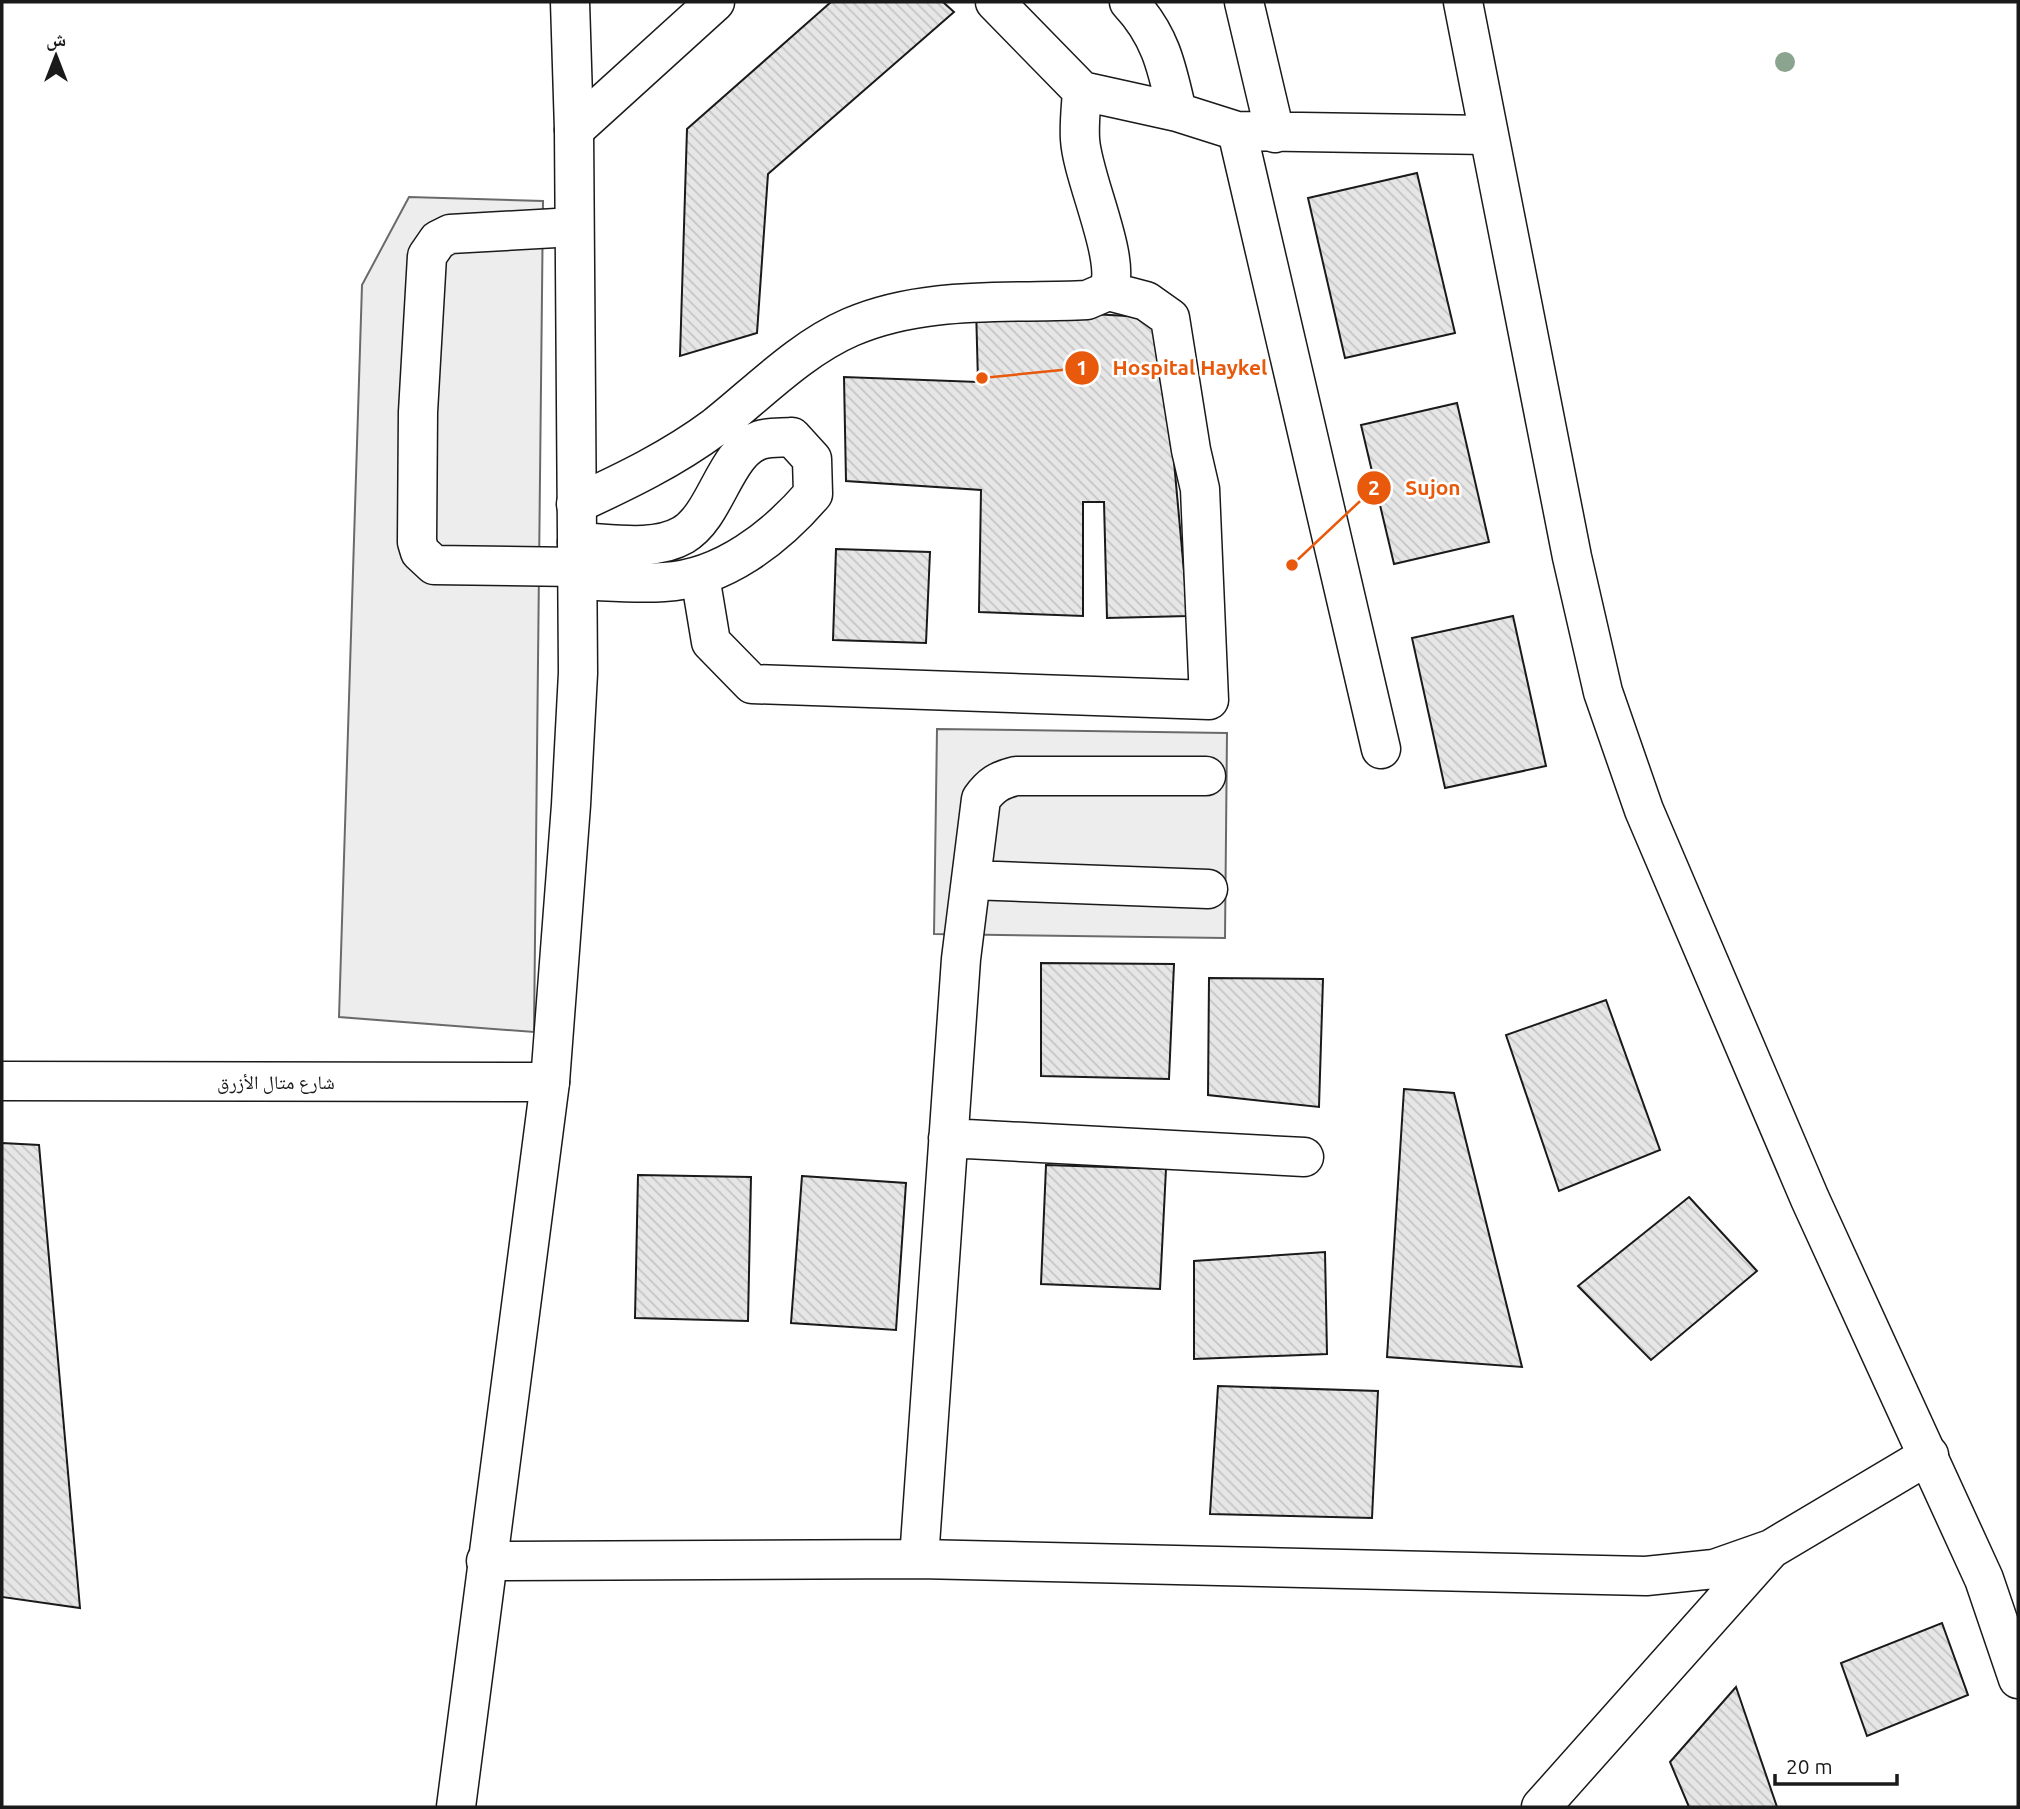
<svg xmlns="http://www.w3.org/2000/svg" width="2020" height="1809" viewBox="0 0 2020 1809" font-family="Ubuntu,'Noto Naskh Arabic',sans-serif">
  <defs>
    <pattern id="building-back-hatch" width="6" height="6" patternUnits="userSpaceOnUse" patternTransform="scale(1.75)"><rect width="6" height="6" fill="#e6e6e6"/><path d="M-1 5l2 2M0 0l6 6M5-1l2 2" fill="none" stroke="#c5c5c5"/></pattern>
  </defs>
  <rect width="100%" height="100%" fill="#fff"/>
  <path fill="#ededed" stroke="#6a6a6a" stroke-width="2" d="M409,197L543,201L534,1032L339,1017L362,285Z
    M937,729L1227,733L1225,938L934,934Z"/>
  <path fill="url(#building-back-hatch)" stroke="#1a1a1a" stroke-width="2" d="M831,2H943L954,12L768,174L757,333L680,356L687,129Z
    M1417,173L1455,333L1345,358L1308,198Z
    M976,307L1161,318L1188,616L1107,618L1104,502H1083V616L979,612L981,490L846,481L844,377L978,382Z
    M1457,403L1489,542L1394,564L1361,425Z
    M836,549L930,552L926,643L833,640Z
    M1513,616L1546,766L1445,788L1412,638Z
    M1041,963L1174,964L1169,1079L1041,1076Z
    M1209,978L1323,979L1319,1107L1208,1095Z
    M1606,1000L1660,1150L1559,1191L1506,1035Z
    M1404,1089L1454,1093L1522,1367L1387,1357Z
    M2,1143L39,1145L80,1608L2,1597Z
    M1046,1165L1166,1169L1160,1289L1041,1284Z
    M638,1175L751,1177L748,1321L635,1318Z
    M802,1176L906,1183L896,1330L791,1323Z
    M1689,1197L1757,1271L1651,1360L1578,1286Z
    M1325,1252L1327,1354L1194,1359V1261Z
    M1218,1386L1378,1391L1372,1518L1210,1514Z
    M1942,1623L1968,1695L1867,1736L1841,1663Z
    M1736,1687L1777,1807H1689L1670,1762Z"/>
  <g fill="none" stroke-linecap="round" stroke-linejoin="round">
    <g stroke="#1a1a1a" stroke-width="41">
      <path id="minor" d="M995,2L1082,91L1177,112L1237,131L1488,135
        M1129,2C1161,36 1167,68 1177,112
        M1244,2L1275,133
        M574,130L715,2
        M1237,131L1381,749
        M574,227L450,234L438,240L427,256L418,412L417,542L420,552L434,565L577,567
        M576,504C624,482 672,459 715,427C758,393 800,349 851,327C926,295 1008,304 1087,300L1108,291C1123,261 1082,178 1080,139C1079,123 1081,107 1082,91
        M577,542C609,543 654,552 683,535C717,515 724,452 760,440C769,437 782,438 792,437L812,459L813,494C776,537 723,579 664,582C635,584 606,581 577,580
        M700,576L711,642L752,684L1209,700L1200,489L1191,450L1170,318L1146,301L1108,291
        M971,880L1208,889
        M2,1081L550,1082
        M948,1138L1304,1157
        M919,1559L961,959L981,799C991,785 999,780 1016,776H1206
        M486,1561L919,1559L1646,1576L1714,1569L1771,1549L1929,1455
        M1541,1807L1769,1551"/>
    </g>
    <g stroke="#1a1a1a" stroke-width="41">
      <path id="major" d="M1463,2L1572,557L1603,692L1644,810L1810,1199L1984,1579L2018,1679
        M456,1807L550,1082L571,805L578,673L574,130L570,2"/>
    </g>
    <use href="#minor" stroke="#fff" stroke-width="38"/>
    <use href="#major" stroke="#fff" stroke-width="38"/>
  </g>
  <circle fill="#8aa48f" cx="1785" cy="62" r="10"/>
  <g text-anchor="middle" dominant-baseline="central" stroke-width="5" stroke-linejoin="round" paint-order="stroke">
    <g font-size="19" fill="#1a1a1a" stroke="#fff">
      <text x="276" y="1082">شارع متال الأزرق</text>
    </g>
  </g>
  <path fill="none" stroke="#e8590c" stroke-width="2.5" d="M982 378L1082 368M1292 565L1374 488"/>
  <g fill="#e8590c" stroke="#fff" stroke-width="2.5">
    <circle cx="982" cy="378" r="7"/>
    <circle cx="1292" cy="565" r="7"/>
    <circle cx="1082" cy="368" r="18"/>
    <circle cx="1374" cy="488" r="18"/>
  </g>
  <g font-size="21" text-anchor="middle" font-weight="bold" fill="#fff">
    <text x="1082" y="375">1</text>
    <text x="1374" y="495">2</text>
  </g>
  <g font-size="21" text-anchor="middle" font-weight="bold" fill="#e8590c" stroke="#fff" stroke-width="5" stroke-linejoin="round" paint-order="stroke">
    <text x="1190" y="375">Hospital Haykel</text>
    <text x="1433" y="495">Sujon</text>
  </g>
  <rect width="2020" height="1809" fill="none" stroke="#1a1a1a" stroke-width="7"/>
  <g transform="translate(56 56)" stroke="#ffffff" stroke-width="5" paint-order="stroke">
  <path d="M0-5L12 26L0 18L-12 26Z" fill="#1a1a1a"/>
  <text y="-10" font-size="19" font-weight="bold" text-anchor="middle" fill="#1a1a1a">ش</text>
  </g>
  <path d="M1775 1774v10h122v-10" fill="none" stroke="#1a1a1a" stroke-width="3.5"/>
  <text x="1786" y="1774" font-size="21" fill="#1a1a1a" stroke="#ffffff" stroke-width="5" paint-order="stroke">20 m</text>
</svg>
